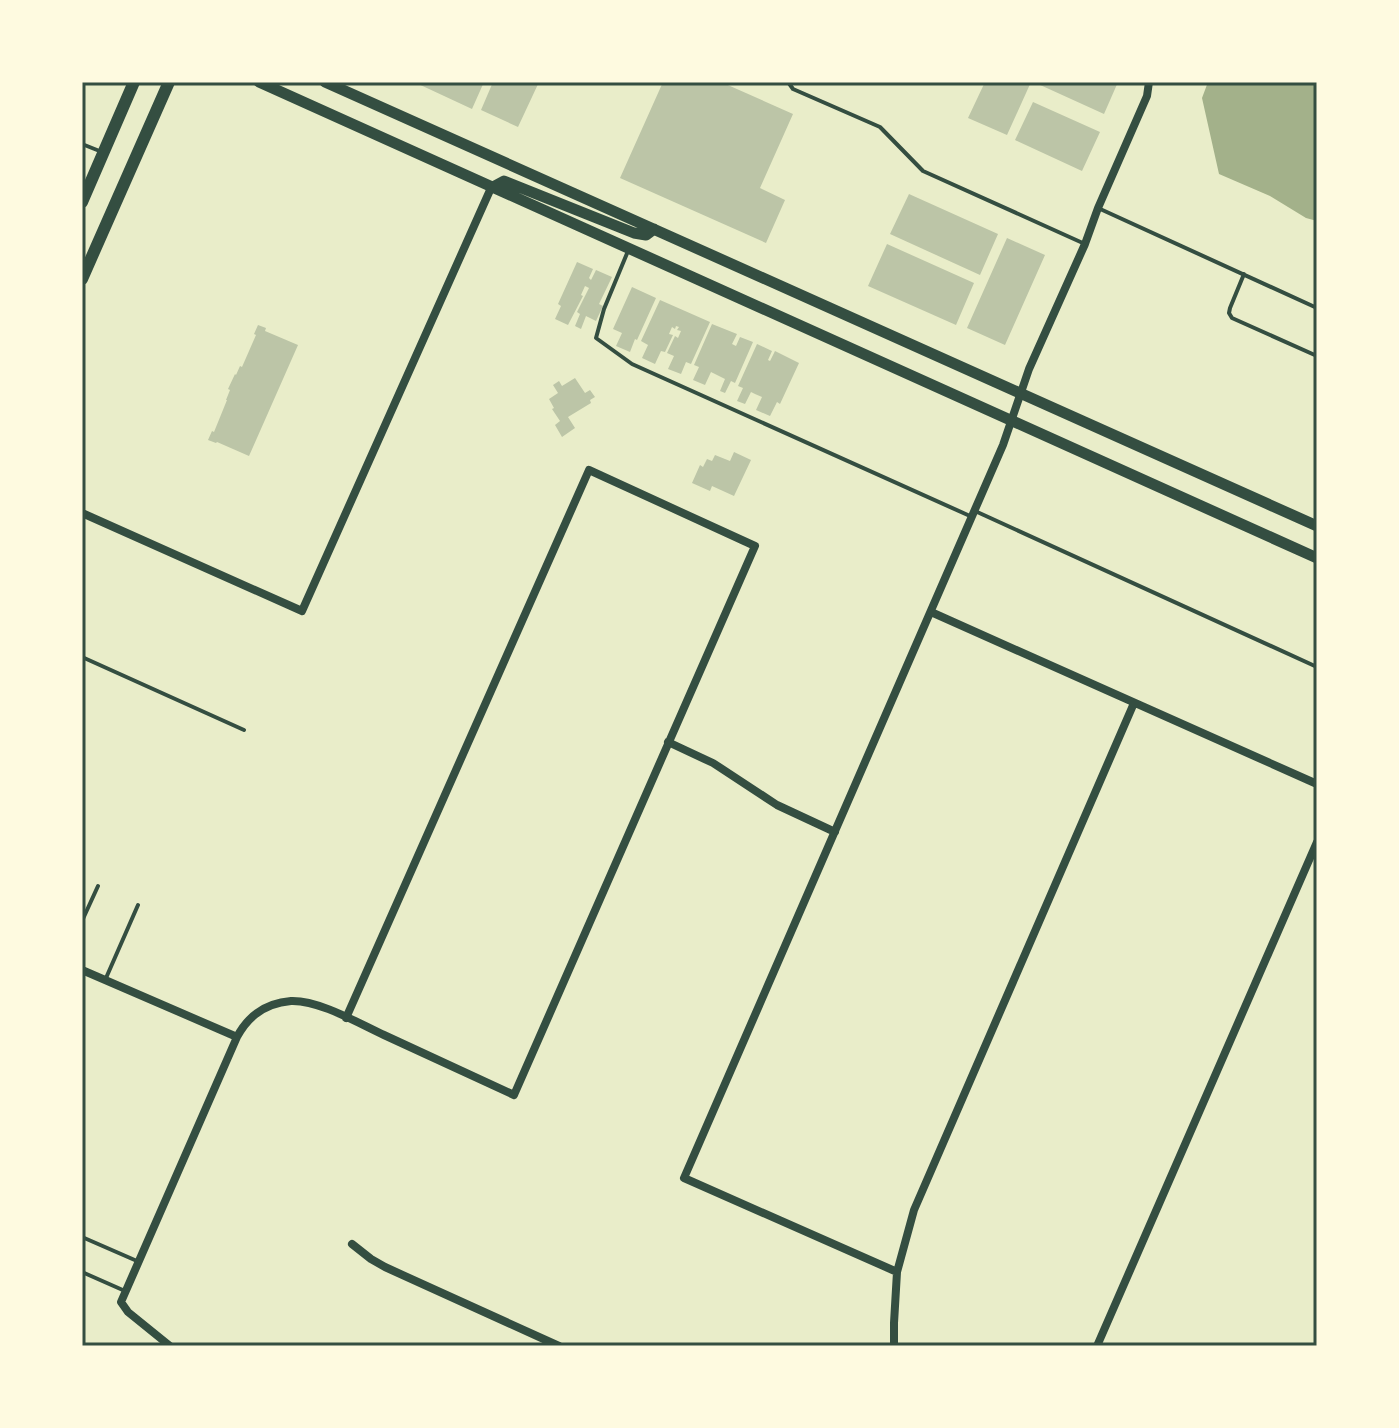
<svg xmlns="http://www.w3.org/2000/svg" width="1399" height="1428" viewBox="0 0 1399 1428" font-family="Merriweather,serif">
  <rect width="100%" height="100%" fill="#e9edc9"/>
  <path fill="#a3b18a" d="M1208,82H1317V221L1306,218L1270,196L1219,174L1202,98Z"/>
  <path fill="#bcc5a7" d="M414,82H484L472,109Z
    M493,82H539L518,127L481,110Z
    M663,82H721L793,114L760,188L785,200L766,243L620,178Z
    M985,82H1031L1007,135L968,118Z
    M1039,82H1118L1104,114L1038,84Z
    M1033,102L1100,132L1082,171L1015,140Z
    M909,194L998,234L980,275L890,234Z
    M1007,238L1045,255L1005,345L967,328Z
    M887,244L974,283L956,325L868,286Z
    M577,262L593,269L589,278L591,280L596,270L612,277L599,304L603,306L596,321L586,316L581,329L575,326L580,314L577,312L589,288L585,286L581,295L583,296L568,325L555,319L561,306L558,304Z
    M632,287L656,298L637,340L635,339L630,352L616,346L622,333L613,329Z
    M660,300L710,322L691,364L686,362L681,374L668,369L674,356L667,353L675,336L678,338L681,331L677,330L679,327L676,326L675,329L672,327L669,334L673,335L665,352L661,351L655,364L642,358L648,345L641,341Z
    M712,324L737,334L732,344L736,346L740,337L753,342L735,383L731,381L725,393L720,391L725,379L711,372L705,385L693,380L699,367L694,365Z
    M258,325L266,328L265,331L298,345L249,456L217,442L216,443L208,440L212,431L214,432L227,400H226L230,390L228,389L235,374L236,375L240,366L242,367L256,335L254,334Z
    M757,344L772,351L768,360L770,361L775,351L799,363L780,404L777,402L770,416L756,410L762,397L755,394L751,392L745,404L737,401L743,388L738,386Z
    M575,378L585,393L590,390L595,397L590,400L591,403L568,417L575,428L562,437L555,425L560,421L552,409L554,408L549,399L558,393L553,385L559,381L562,386Z
    M734,452L751,460L734,496L712,486L710,491L692,483L700,465L703,467L707,459L712,461L715,455L730,461Z"/>
  <g fill="none" stroke-linecap="round" stroke-linejoin="round">
    <path stroke="#344e41" stroke-width="4" d="M788,82L793,89L880,127L923,171L1085,244
      M82,144L102,152
      M1098,208L1317,308
      M628,251L604,309L596,338L632,364L970,516
      M1244,274L1230,308L1229,313L1232,318L1317,356
      M975,511L1317,667
      M82,657L244,730
      M82,921L98,886
      M106,978L138,905
      M82,1237L137,1261
      M82,1272L125,1291"/>
    <path stroke="#344e41" stroke-width="8" d="M82,513L302,611L491,188
      M931,612L1317,784
      M668,742L713,763L777,805L835,832
      M82,970L237,1037C248,1016 266,1003 291,1001C319,1000 358,1023 384,1035C427,1055 470,1075 514,1095L755,546L589,470L346,1018
      M352,1244L371,1259L385,1267L559,1346
      M897,1272L684,1178L1003,445L1029,369L1085,244L1098,208L1147,96L1149,82
      M170,1346L128,1312L121,1302L237,1037
      M894,1346V1323L897,1272L914,1210L1134,703
      M1097,1346L1317,842"/>
    <path stroke="#344e41" stroke-width="11" d="M259,82L1317,558
      M325,82L1317,526
      M491,188L504,181L634,233L646,235L654,229"/>
    <path stroke="#344e41" stroke-width="12" d="M82,202L134,82
      M82,279L169,82"/>
  </g>
  <rect width="1399" height="1428" fill="none" stroke="#fefae0" stroke-width="168"/>
  <rect x="84" y="84" width="1231" height="1260" fill="none" stroke="#344e41" stroke-width="3"/>
</svg>
